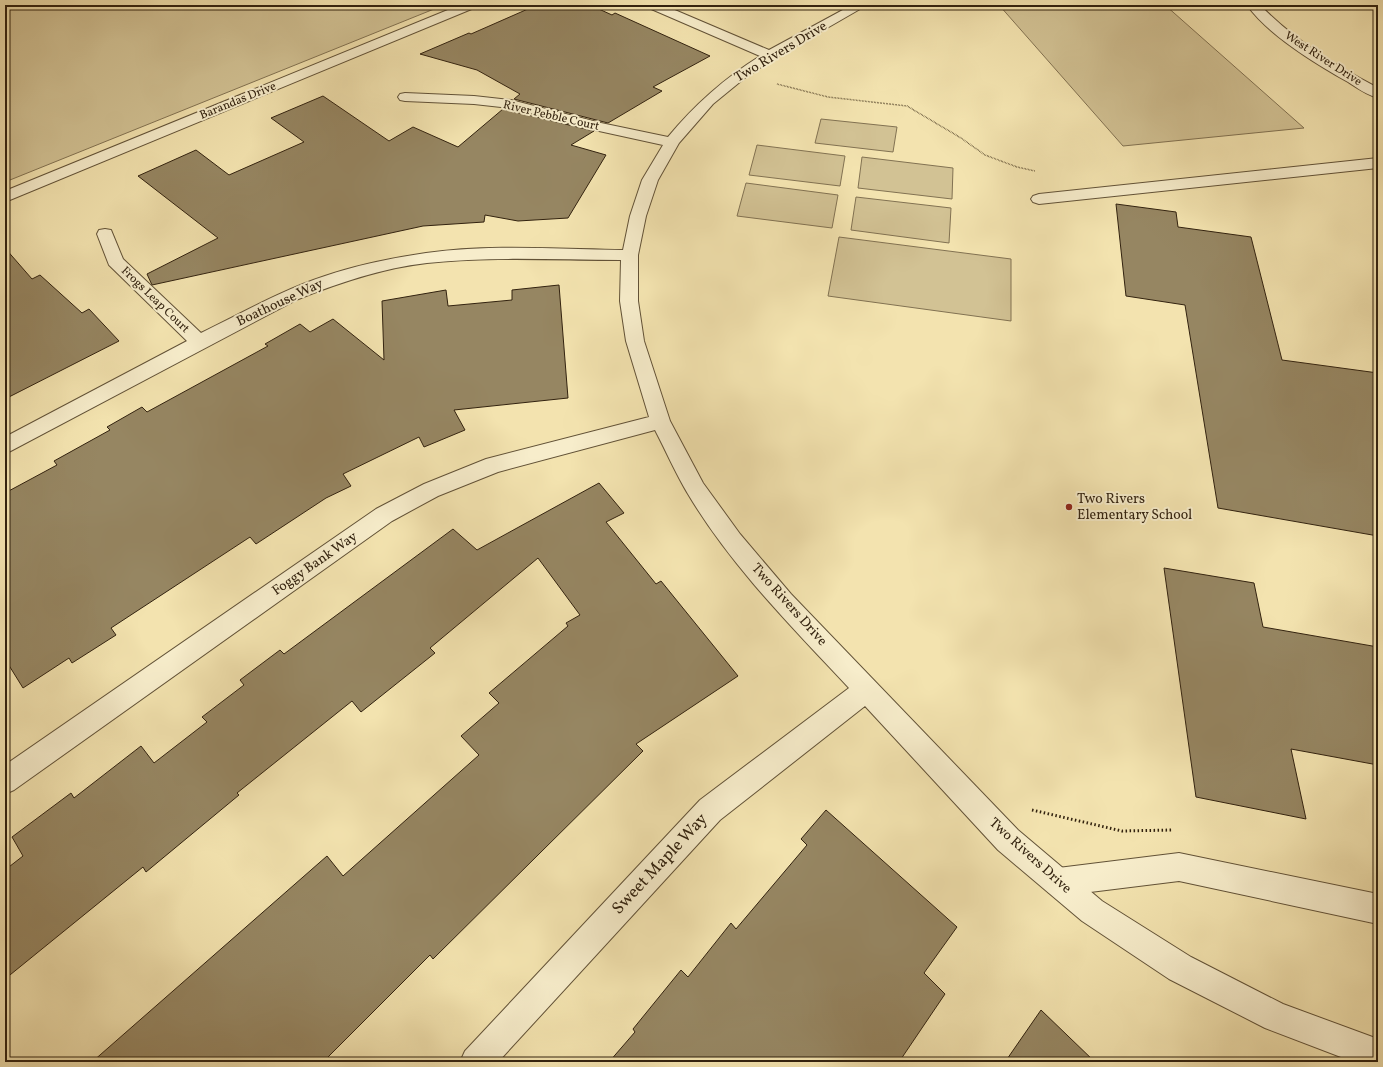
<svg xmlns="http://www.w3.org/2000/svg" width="1383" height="1067" viewBox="0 0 1383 1067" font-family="Vollkorn,serif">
  <rect width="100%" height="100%" fill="#f3e3af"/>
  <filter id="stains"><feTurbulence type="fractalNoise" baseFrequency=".005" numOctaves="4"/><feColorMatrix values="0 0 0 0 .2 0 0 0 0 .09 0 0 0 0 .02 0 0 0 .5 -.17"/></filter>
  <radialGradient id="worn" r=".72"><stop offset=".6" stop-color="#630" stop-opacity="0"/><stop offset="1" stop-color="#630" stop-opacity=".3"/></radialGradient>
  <path fill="#d2c294" stroke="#827252" d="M5,5H444L5,182Z
    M999,5H1165L1304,128L1123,146Z
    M821,119L897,127L893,152L815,143Z
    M757,145L845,156L840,186L749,175Z
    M862,157L953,168L952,199L858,188Z
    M746,183L838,195L832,228L737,216Z
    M856,197L951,208L949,243L851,230Z
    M839,237L1011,259V321L828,296Z"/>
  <path fill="#968662" stroke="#32220f" d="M537,5H590L612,15L615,13L710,56L653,87L662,91L608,123L514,99L520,94L477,70L420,54L469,33L471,34Z
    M323,96L389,141L413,127L458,147L503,109L594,131L571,145L606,155L568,218L518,221L485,215L484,222L423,226L152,285L147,274L218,238L138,176L196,150L229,175L304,142L271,118Z
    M1116,204L1176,212L1178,227L1251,237L1282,360L1378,373V536L1218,508L1185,305L1126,296Z
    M5,248L32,279L40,275L82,313L89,309L119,341L5,399Z
    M559,285L568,398L454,410L465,430L424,447L419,437L343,474L351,486L326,498L256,544L250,537L111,628L116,635L72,663L69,658L23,688L5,659V493L57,465L54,461L110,430L107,427L142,407L147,412L268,346L265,344L300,324L310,332L333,319L384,360L382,301L446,290L448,306L512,300V290Z
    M599,483L624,513L606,522L656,584L661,581L738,676L636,744L643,751L433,959L430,955L323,1062H92L327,856L343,876L479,755L461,736L499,703L489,693L568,626L566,623L580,615L538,558L430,648L435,653L361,712L352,701L237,793L239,795L146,872L143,867L5,979V870L23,856L12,837L71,793L74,798L141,746L154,763L207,722L202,717L244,685L240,680L280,650L284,654L453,529L477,550Z
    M1164,568L1254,583L1263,627L1378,647V765L1291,749L1306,819L1196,797Z
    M826,810L957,927L924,973L945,994L899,1062H609L635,1032L633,1029L681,970L688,977L731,923L736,929L807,845L801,839Z
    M1041,1010L1095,1062H1005Z"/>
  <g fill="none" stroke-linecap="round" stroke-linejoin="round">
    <g stroke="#625237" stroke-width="2">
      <path id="lane" d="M1378,158V168L1039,204L1033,202L1031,199L1033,196L1039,194Z
        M1179,853L1378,894V924L1179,881L1058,896L1048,892L1044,882L1048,872L1058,868Z"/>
    </g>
    <g stroke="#625237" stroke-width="2">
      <path id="street" d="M460,5H476L474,8L5,202V191Z
        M647,5H663L769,50L852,5H867L775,58L746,77L713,104L679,143L658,180L646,216L638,255V301L644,341L670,421L703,483L740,534L791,594L1018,830L1102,901L1191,957L1283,1004L1378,1039V1062H1354L1265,1028L1169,979L1082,921L998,850L865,706L720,820L498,1062H460L465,1051L700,800L849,688C792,627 731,566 688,494C676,474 666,451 655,430L498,472L438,496L392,521L14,790L5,794V765L376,509L424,484L486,459L649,417L626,341L620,301L621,260C557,260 492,256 427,263C382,268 338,283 296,300L5,454V437L187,341L109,265L97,234L99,230L105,229L111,230L123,259L201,333C242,313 282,290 325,276C357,265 392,258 426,253C489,244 558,249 623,250L630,216L642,180L663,145L599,131L511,108L474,104L405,101L400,100L398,97L400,94L405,93L474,96L511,100L601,123L668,137C695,104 725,78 760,56L649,8Z
        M1247,5H1260C1294,40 1335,65 1378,88V98C1367,95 1357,88 1348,82C1316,64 1268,35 1247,5Z"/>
    </g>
    <path stroke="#32220f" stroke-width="1.5" stroke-dasharray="0.5 1" stroke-linecap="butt" d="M777,84L828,97L907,106L961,138L985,155L1017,167L1035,171"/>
    <path stroke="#32220f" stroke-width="3" stroke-dasharray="1.5 2.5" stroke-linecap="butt" d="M1032,810L1122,831L1173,830"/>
    <use href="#lane" fill="#f7edcb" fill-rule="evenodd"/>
    <use href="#street" fill="#f7edcb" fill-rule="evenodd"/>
  </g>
  <circle fill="#8f2418" stroke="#f7edcb" stroke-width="1.5" cx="1069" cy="507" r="4"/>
  <g text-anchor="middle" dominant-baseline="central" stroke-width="4" stroke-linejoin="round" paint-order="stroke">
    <g font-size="12" fill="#32220f" stroke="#f7edcb">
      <text transform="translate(1323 59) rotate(33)">West River Drive</text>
      <text transform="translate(238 101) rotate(-22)">Barandas Drive</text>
      <text transform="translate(551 116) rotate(13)">River Pebble Court</text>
      <text transform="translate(155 300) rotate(44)">Frogs Leap Court</text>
    </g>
    <g font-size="14" fill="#32220f" stroke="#f7edcb">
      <text transform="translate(781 52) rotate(-31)">Two Rivers Drive</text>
      <text transform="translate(280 303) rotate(-25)">Boathouse Way</text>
      <text transform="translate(315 564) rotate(-35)">Foggy Bank Way</text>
      <text transform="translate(789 605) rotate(48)">Two Rivers Drive</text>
      <text transform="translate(1030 856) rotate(42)">Two Rivers Drive</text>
    </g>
    <g font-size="14" fill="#32220f" stroke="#f7edcb" text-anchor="start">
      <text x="1077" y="499">Two Rivers<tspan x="1077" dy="16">Elementary School</tspan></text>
    </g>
    <g font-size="17" fill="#32220f" stroke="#f7edcb">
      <text transform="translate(660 864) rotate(-47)">Sweet Maple Way</text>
    </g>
  </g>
  <rect width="1383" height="1067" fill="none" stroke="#f3e3af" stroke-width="20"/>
  <rect x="6" y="6" width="1371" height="1055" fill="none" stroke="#32220f" stroke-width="2"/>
  <rect x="10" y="10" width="1363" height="1047" fill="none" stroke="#32220f"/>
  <rect width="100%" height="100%" filter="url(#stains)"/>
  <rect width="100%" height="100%" fill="url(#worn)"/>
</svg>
